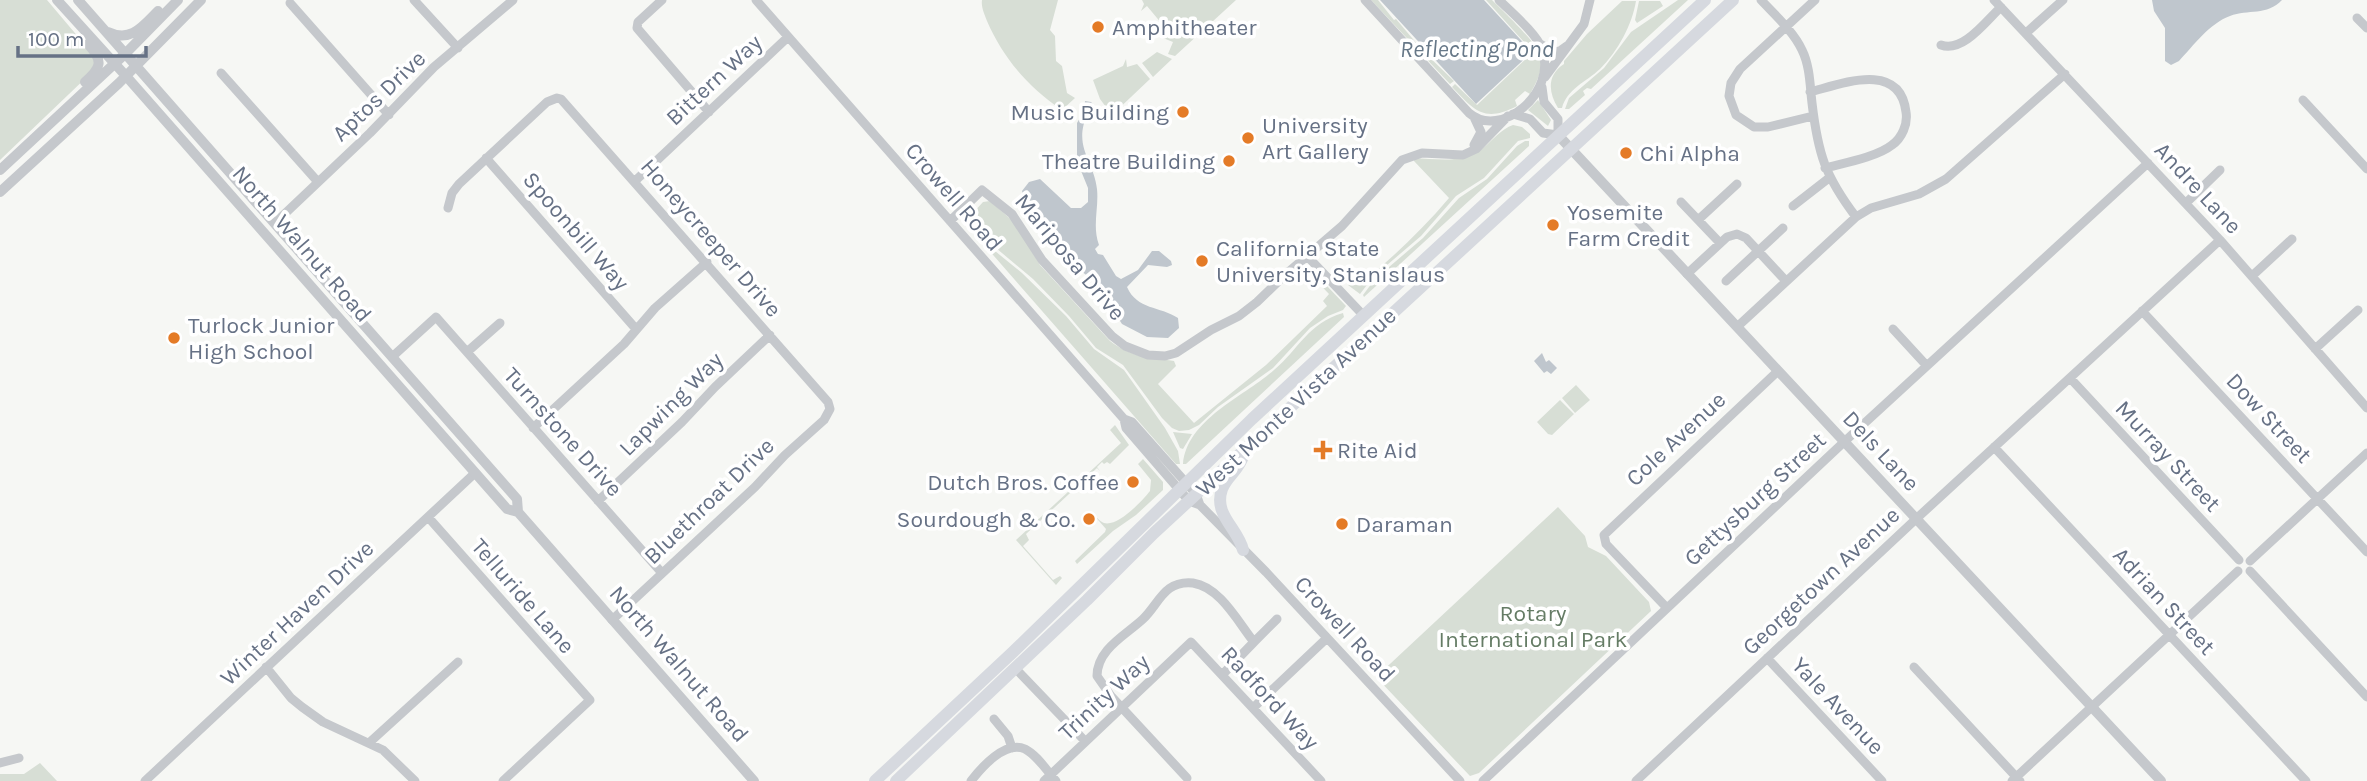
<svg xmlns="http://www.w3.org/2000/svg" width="2367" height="781" viewBox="0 0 2367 781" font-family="Karla,sans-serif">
  <rect width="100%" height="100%" fill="#f6f7f4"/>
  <path fill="#d7ded5" d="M0,0H47L96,58L91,73L0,160Z
    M982,0H1058L1050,30L1055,36L1056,61L1062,66L1067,93L1075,98L1062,110C1028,87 1003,58 987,21C984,13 981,7 982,0Z
    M1142,0H1236L1175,56L1168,54L1173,42L1163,38L1158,26L1162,24L1147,6L1141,11L1144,4Z
    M1371,0H1378L1394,20L1396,19L1423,51L1454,81L1450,84Z
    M1486,0H1492C1502,10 1539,45 1541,56C1544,68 1536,84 1530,94L1525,91L1515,100L1517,106C1484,123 1475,111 1452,87L1455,84L1477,105L1533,52Z
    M1678,0H1688L1591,89L1587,88L1583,91L1585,95L1569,109H1565L1569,98L1604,68L1631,32Z
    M1622,1H1636C1632,25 1618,51 1600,69C1586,82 1567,89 1562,108H1558C1548,92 1547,75 1564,64V61L1587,34Z
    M1639,1H1660L1663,6L1637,23L1635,20Z
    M1157,52L1172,59L1153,77L1142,63Z
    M1126,59L1127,67L1137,64L1150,79L1112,115L1100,99L1093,80L1123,66Z
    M1538,100L1551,120L1548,126L1528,110Z
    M1513,125L1522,127L1530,134V138L1518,141L1484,178L1456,196L1421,236L1373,277L1360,294L1348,285L1355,278L1361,284C1393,257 1422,230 1449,198L1414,161V158C1438,159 1464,164 1483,148C1493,140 1501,129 1513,125Z
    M1525,141H1529V146L1364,297L1363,295L1375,279L1423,238L1459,198L1487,179L1517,146Z
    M990,201L1015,223L1040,265L1110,341C1132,358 1149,357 1174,361L1176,366L1158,384L1194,423L1266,365L1327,306L1323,301L1329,294L1304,268L1299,272V269L1309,267L1346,306L1343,310L1328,316L1310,328L1273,368L1218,407L1199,425L1189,430L1179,431L1172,428L1162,418L1123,365L1096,348L1069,316L1033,279L996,248L974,220L972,214L983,202Z
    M966,215L995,251L1022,273L1066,316L1094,349L1124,370L1165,428L1178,451L1180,464H1176L966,224Z
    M1343,313L1344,317L1186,464H1183C1187,419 1245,396 1274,370C1299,349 1308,323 1343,313Z
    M1576,385L1590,400L1575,413L1562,398Z
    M1560,400L1574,414L1552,435L1548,434L1537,422Z
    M1115,425L1129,445L1110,464L1107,462L1104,464L1102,462L1097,467L1100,471L1097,468L1026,534L1029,540L1023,546L1053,580L1060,576L1062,578L1056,585L1016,540L1121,443L1110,430Z
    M1173,432L1192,434L1183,449L1180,448Z
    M1143,459L1163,482V490L1136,515L1113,531L1077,564L1075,561L1105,532L1106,529L1092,513C1095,515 1100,522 1104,523C1118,527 1142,501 1150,491L1151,480L1138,464Z
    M1558,507L1585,536L1588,547L1606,556L1649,602L1651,611L1479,773L1470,776L1376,677Z
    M40,763L57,781H0V774H24Z"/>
  <path fill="#bfc6cd" d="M1380,0H1484L1532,52L1476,104Z
    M2152,0H2282C2267,16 2248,9 2230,16C2210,23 2193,46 2179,61L2171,65L2165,61V28L2154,11Z
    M1085,101L1091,102L1096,108L1094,112L1088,113C1072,146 1094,161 1097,189C1099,208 1092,226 1099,245L1095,249L1098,254L1103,255L1116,276L1121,279L1138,270L1152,251H1159L1171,261L1172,265L1167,267L1148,265L1127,287C1137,310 1160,306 1178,318L1179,328L1168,338L1147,337L1122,324L1094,281L1059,254L1039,217L1024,198L1022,191L1029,182L1040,179L1071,208H1081L1088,202V188L1077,161V123L1084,111Z
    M1542,353L1546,362L1549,360L1557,368L1551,374L1547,371L1544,373L1534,361Z"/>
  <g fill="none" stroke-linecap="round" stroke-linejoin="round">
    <path stroke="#c5c8cc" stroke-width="9" d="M414,0L458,48
      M662,0L638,22L637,28L709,112
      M756,0L1124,419L1132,422L1196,494L1200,505
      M1365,0L1469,113C1500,140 1558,93 1542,49C1537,34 1511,12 1499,0
      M1761,0C1775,15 1794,32 1802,50C1810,66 1810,86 1812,103C1818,154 1825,176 1856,217
      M1994,0L2220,240L2367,408
      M290,3L389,115
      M2357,18L2367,28
      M2026,33L2063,0
      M1540,44L1554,52L1560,51L1567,46
      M1941,45C1963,53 1986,21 2001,7
      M221,73L318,182
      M1545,77L1584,24L1590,0
      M1810,92C1841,84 1900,60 1906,112C1908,124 1902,138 1892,145C1877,157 1844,163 1825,168
      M2303,100L2367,169
      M1513,114L1530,119L1543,133L1558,135V119L1544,102L1542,87
      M1813,116L1768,127H1754L1736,115L1729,96L1731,83L1740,69L1815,0
      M1474,145L1481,132L1474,117
      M486,158L636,329
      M635,181L788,37
      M1681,202L1720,243
      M2186,203L2220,170
      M1793,206L1829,178
      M448,208L452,193L459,184L547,102L557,98L561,99L828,402L830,409L824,420L785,455L755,487L612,620
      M1698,220L1737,184
      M950,221L982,190L1012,214L1042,260L1112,336L1125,346L1148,355L1165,356L1176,353L1211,330L1239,316L1257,302L1285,275L1342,226L1402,160L1422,153L1463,155L1476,149L1508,116
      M275,223L370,133L434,67L513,0
      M1307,256L1364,316
      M1687,274L1727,237L1737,234L1746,238L1786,281
      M2252,276L2292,239
      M1726,281L1783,228
      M2142,311L2367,552
      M1737,327L1856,217L1871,208L1919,194L1946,179L2065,74
      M1893,329L1927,366
      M2315,349L2358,310
      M467,352L500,323
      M392,357L436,317L662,573
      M2070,378L2239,560
      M1124,419L1126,428L1189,501L1200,505L1266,572L1460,781
      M533,428L624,344L655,308L707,262
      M1994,447L2306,781
      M598,501L682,422L715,387L770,335
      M428,517L590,700L503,781
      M2250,561L2367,453
      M2250,571L2367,697
      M1667,608L1606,544L1604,535L1778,371
      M1254,642L1277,619
      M1767,658L1882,781
      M266,667L291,698L302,707L323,722L383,750L415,781
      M1914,667L2020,781
      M1016,669L1085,741
      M1253,708L1327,638
      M994,719L1008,736L1012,748
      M370,742L458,662
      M0,763L19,758
      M1187,778L1111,696L1097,676C1097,649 1126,635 1143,619C1159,604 1164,580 1193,583C1220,587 1238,622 1254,642L1222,675
      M145,781L475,473
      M971,781C981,768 1005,740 1025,749C1037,755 1047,771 1056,781
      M1044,781L1191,642L1321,781
      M1483,781L1844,442L2148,163
      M1636,781L1916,519L2220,240
      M2012,781L2238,571"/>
    <path stroke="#c5c8cc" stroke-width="10" d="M57,0L126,76L507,509L518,512
      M78,0L517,499L518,512L754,781
      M108,32C131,43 143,26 158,11
      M85,82C101,68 104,61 88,44
      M1558,135L2161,781
      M0,170L126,53L178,0
      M0,192L119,83L201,0"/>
    <path stroke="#d6d9df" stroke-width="12" d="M1243,456C1240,469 1227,476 1222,489C1213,515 1238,528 1243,550
      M875,781L1012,653L1252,419L1705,0
      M896,781L1087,600L1154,533L1733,0"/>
  </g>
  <g fill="#e47b27" stroke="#fff" stroke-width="2.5">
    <circle cx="1098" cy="27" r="7"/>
    <circle cx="1183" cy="112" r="7"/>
    <circle cx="1248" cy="138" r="7"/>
    <circle cx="1626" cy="153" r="7"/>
    <circle cx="1229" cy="161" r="7"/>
    <circle cx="1553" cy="225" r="7"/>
    <circle cx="1202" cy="261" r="7"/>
    <circle cx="174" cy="338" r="7"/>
    <path d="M1319.5 439.5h7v7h7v7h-7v7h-7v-7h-7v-7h7z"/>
    <circle cx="1133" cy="482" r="7"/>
    <circle cx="1089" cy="519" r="7"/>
    <circle cx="1342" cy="524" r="7"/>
  </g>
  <g text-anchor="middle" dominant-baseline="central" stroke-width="7" stroke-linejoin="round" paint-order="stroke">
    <g font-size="23" fill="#667185" stroke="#fff" text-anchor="start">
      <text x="1112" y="27">Amphitheater</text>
      <text x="1169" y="112" text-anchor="end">Music Building</text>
      <text x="1262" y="125">University<tspan x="1262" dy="26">Art Gallery</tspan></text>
      <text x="1640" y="153">Chi Alpha</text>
      <text x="1215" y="161" text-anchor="end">Theatre Building</text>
      <text x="1567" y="212">Yosemite<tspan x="1567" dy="26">Farm Credit</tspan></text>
      <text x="1216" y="248">California State<tspan x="1216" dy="26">University, Stanislaus</tspan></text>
      <text x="188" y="325">Turlock Junior<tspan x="188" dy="26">High School</tspan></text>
      <text x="1337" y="450">Rite Aid</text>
      <text x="1119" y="482" text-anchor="end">Dutch Bros. Coffee</text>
      <text x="1075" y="519" text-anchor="end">Sourdough &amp; Co.</text>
      <text x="1356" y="524">Daraman</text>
    </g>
    <g font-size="23" fill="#667185" stroke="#fff">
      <text transform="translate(714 80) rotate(-43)">Bittern Way</text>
      <text transform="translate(379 96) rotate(-44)">Aptos Drive</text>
      <text transform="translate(2198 188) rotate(47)">Andre Lane</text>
      <text transform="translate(954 197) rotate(49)">Crowell Road</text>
      <text transform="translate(576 231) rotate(49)">Spoonbill Way</text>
      <text transform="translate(711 238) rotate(49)">Honeycreeper Drive</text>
      <text transform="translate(302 244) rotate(49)">North Walnut Road</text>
      <text transform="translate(1070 257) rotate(50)">Mariposa Drive</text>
      <text transform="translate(1296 402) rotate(-43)">West Monte Vista Avenue</text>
      <text transform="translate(671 404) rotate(-45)">Lapwing Way</text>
      <text transform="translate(2269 418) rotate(47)">Dow Street</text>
      <text transform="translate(563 432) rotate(48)">Turnstone Drive</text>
      <text transform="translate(1676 439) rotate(-43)">Cole Avenue</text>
      <text transform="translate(1881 451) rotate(47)">Dels Lane</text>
      <text transform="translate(2168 456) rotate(47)">Murray Street</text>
      <text transform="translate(1755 499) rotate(-43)">Gettysburg Street</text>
      <text transform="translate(709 501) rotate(-44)">Bluethroat Drive</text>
      <text transform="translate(1821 581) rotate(-43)">Georgetown Avenue</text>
      <text transform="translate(523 596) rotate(49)">Telluride Lane</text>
      <text transform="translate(2164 601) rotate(47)">Adrian Street</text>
      <text transform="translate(297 613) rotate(-43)">Winter Haven Drive</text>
      <text transform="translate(1345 629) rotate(47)">Crowell Road</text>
      <text transform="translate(679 664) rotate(49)">North Walnut Road</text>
      <text transform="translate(1104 697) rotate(-43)">Trinity Way</text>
      <text transform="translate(1270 698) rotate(47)">Radford Way</text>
      <text transform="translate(1838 706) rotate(47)">Yale Avenue</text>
    </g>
    <g font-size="23" fill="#657c65" stroke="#fff">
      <text x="1533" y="613">Rotary<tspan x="1533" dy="26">International Park</tspan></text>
    </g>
    <g font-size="24" font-style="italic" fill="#677888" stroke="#fff">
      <text x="1477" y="49">Reflecting Pond</text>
    </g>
  </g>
  <path d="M18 46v10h128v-10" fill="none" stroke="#667185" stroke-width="3.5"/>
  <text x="28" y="46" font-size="21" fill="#667185" stroke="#ffffff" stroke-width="5" paint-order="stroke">100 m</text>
</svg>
